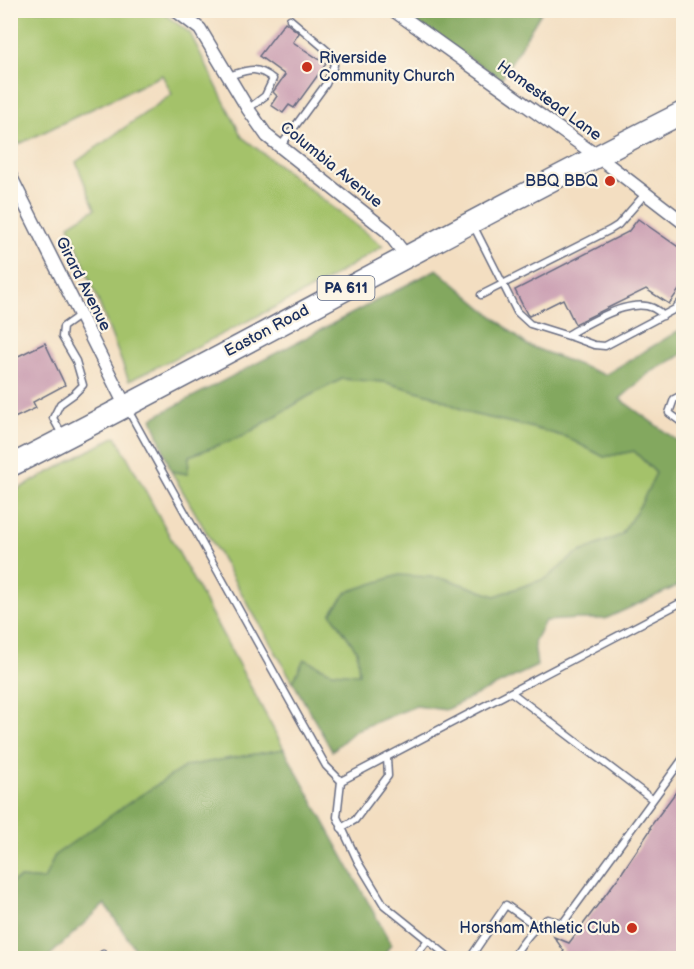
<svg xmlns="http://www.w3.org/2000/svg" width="694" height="969" viewBox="0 0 694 969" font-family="'Balsamiq Sans',sans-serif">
  <rect width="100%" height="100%" fill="#fcf5e5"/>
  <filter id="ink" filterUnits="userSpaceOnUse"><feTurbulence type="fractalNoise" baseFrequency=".0167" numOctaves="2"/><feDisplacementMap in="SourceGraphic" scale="12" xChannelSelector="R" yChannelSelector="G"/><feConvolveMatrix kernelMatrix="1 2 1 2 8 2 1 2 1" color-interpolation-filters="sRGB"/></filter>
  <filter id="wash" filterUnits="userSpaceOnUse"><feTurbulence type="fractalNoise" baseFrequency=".008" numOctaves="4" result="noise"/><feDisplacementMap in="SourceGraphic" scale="24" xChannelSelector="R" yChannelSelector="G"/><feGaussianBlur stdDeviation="1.35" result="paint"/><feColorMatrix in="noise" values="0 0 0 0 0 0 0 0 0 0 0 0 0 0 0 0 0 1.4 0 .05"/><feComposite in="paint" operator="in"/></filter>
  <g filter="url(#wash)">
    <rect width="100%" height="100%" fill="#f3dec1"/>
    <path fill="#a4c26a" stroke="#607864" stroke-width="1.5" d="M11,10L160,11L190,33L242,137L383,246L319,285L129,381L69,225L95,209L76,162L172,94L162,75L11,148Z
      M342,379L384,382L431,395L472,414L526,426L566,437L604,457L634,451L656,473L641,504L621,535L576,554L547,578L495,596L444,578L331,613L357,651L359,675L331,672L304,659L293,682L171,471L188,474L189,456L243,436L307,397Z
      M116,436L284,749L186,766L55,855L44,880L20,878L11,883V493Z"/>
    <path fill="#83a85e" stroke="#4f6c5e" stroke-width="1.5" d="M399,11H542L501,79Z
      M437,269L527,345L605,375L683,328V354L649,373L620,399L683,445L684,567L682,584L605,619H578L545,621L534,642L537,666L445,710L416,706L356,730L332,751L293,682L304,659L331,672L359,674L357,651L331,613L347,592L399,575L444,578L495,596L547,578L576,554L621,535L641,504L656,473L634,451L604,457L566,437L526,426L472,414L431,395L384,382L342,379L307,397L243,436L189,456L188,474L171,471L152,418Z
      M284,749L391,944L382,958H141L105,904L47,958H11V883L20,878L44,880L55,855L130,802L186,766Z"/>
    <g id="blocks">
      <path fill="#c799af" d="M285,22L299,33L293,42L326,64L294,108L289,105L283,113L271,105L277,96L273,92L285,75L259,56Z
        M638,219L684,251V283L669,304L646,289L575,324L563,299L529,316L527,314L515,290L628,232Z
        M45,343L65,385L33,402L36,408L10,420V360Z
        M684,781V958H558L564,951L554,937L569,943L621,874L651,829L650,827Z"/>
    </g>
  </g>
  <g filter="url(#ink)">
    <use href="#blocks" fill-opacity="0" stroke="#676c81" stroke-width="1.5"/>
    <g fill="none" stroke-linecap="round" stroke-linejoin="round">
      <g stroke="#676c81" stroke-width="9">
        <path id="service" d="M228,76C248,70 256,65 273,79L265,96L248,109
          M280,147L326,84L334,65L330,53L290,19
          M473,225L517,312L530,324L575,338L594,345L605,346L675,309L684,298
          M481,295L610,230L618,225L646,193
          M567,335C590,323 642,288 663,316
          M684,394L674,399L669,413L684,424
          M128,410L326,766L341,781L337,817L358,862L384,905L450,958
          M63,436L53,418L60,404L74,394L83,385L76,361L62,337L63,327L80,315
          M511,692L652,799
          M341,781L684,601
          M341,828L355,820L388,776L387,758
          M98,958L103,954
          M414,958L427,941
          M470,958L506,905L536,926
          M512,958C523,943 531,929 547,919L563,923L684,757"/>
      </g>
      <g stroke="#676c81" stroke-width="15">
        <path id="minor" d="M175,10L200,29L248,109L267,136L387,231L406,256
          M393,10L597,156L684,223
          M10,175L126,407"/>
      </g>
      <g stroke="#676c81" stroke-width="24">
        <path id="trunk" d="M10,466C237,351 457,226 684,112"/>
      </g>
      <use href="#service" stroke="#fff" stroke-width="6"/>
      <use href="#minor" stroke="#fff" stroke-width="12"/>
      <use href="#trunk" stroke="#fff" stroke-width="21"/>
    </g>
  </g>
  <g fill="#c8321e" stroke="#fcf5e5" stroke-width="2">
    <circle cx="307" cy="67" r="6"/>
    <circle cx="610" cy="181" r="6"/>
    <circle cx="632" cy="928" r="6"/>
  </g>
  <g text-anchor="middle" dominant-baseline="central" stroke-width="4.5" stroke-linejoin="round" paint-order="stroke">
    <rect fill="#fcf5e5" stroke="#5e6a86" stroke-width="1.5" x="317.5" y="276" width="57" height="24" rx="4.5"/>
    <g font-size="15" font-weight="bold" fill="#1b2f5e">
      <text x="346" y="288">PA 611</text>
    </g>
    <g font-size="16" fill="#1b2f5e" stroke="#fcf5e5" text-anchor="end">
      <text x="319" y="58" text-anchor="start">Riverside<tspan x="319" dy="18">Community Church</tspan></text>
      <text x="598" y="181">BBQ BBQ</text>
      <text x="620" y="928">Horsham Athletic Club</text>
    </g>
    <g font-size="16" fill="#1b2f5e" stroke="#fcf5e5">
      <text transform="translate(549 101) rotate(36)">Homestead Lane</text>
      <text transform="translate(331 165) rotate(39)">Columbia Avenue</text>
      <text transform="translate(83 284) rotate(63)">Girard Avenue</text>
      <text transform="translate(267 331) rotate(-28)">Easton Road</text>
    </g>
  </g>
  <rect width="694" height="969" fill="none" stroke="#fcf5e5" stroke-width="36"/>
</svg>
